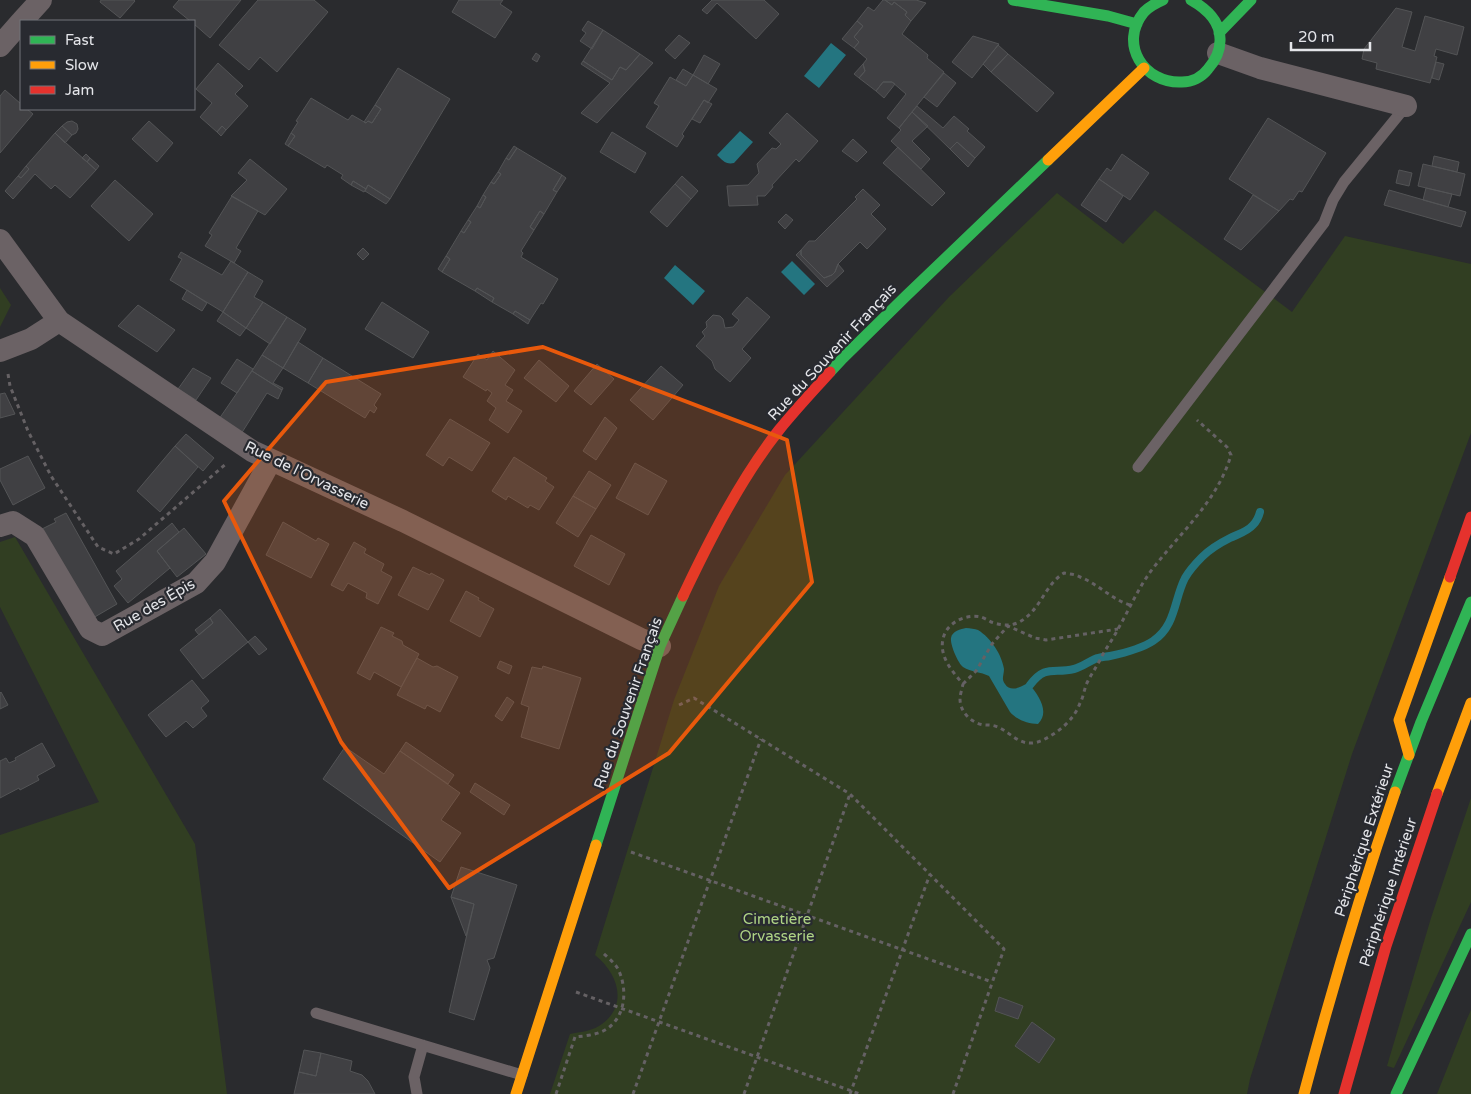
<svg xmlns="http://www.w3.org/2000/svg" width="1471" height="1094" viewBox="0 0 1471 1094" font-family="'Varela Round',sans-serif">
  <rect width="100%" height="100%" fill="#2a2b2e"/>
  <path fill="#313e22" d="M1057,193L1123,244L1155,210L1292,312L1345,236L1471,264V433L1352,754L1250,1079L1247,1094H550L570,1034C580,1032 591,1031 599,1026C629,1007 619,974 595,955L674,700L719,586L785,475L949,297Z
    M0,288L11,305L0,327Z
    M15,537L195,844L227,1094H0V835L99,802L0,607V542Z
    M1471,798V902L1394,1068L1387,1066L1431,918Z
    M1471,1010V1094H1437L1466,1021Z"/>
  <path fill="#247580" d="M831,43L846,55L819,88L804,76Z
    M740,131L753,142L734,163C726,165 722,160 717,155Z
    M792,261L815,284L804,295L781,272Z
    M675,265L705,291L693,305L664,278Z
    M966,628C970,628 975,629 978,630C991,638 1002,655 1004,669C1004,675 1001,679 1005,684C1010,692 1019,688 1026,684L1030,685C1039,696 1050,712 1038,724C1028,724 1017,720 1010,712L989,676C981,672 971,672 963,667C958,663 950,645 951,638C952,631 961,629 966,628Z"/>
  <g fill="none" stroke-linecap="round" stroke-linejoin="round">
    <path stroke="#247580" stroke-width="8" d="M1030,685C1046,664 1054,674 1074,669C1082,667 1088,662 1095,659C1099,657 1105,657 1110,656C1124,653 1141,649 1153,641C1176,626 1174,599 1185,578C1189,571 1196,563 1202,557C1210,549 1220,543 1230,538C1238,534 1247,532 1253,525C1257,521 1259,516 1260,512"/>
  </g>
  <path fill="#404043" stroke="#535456" d="M101,0H134L135,1L120,18L100,2Z
    M179,0H241L210,38L194,24V21H190L173,7Z
    M258,0H314L328,12L277,72L260,57L249,70L219,45Z
    M459,0H503L500,4L512,12L495,38L452,12Z
    M712,0H764L779,14L756,39L717,3L707,14L702,10Z
    M883,0H885L892,5L894,2L907,12L905,15L911,21L902,34L928,55L927,58L944,72L899,128L887,118L906,94L892,82H883L876,91L859,78L865,71L863,64L867,59L854,48L859,42L854,37L863,26L857,21L868,7L874,11Z
    M885,0H916L926,3L911,21L905,15L907,12L894,2L892,5Z
    M1396,8L1412,12L1402,47L1415,51L1425,16L1464,27L1457,55L1436,49L1434,56L1437,57L1430,83L1376,69L1377,63L1362,59L1364,49Z
    M588,21L603,30L592,49L580,41L586,33L582,30Z
    M857,21L863,26L854,37L859,42L854,48L842,39Z
    M603,30L640,54L626,70L620,67L612,80L583,61Z
    M679,35L690,43L675,59L665,50Z
    M973,36L999,44L972,78L952,62Z
    M998,45L1008,54L991,72L983,64Z
    M536,53L540,56L537,62L532,59Z
    M640,54L653,63L597,123L581,113L610,83L581,64L583,61L612,80L620,67L626,70Z
    M1008,54L1054,93L1037,112L991,72Z
    M704,55L720,64L708,84L693,75Z
    M1436,62L1444,64L1439,80L1432,78Z
    M218,63L243,86L235,94L248,106L226,130L222,126L217,132L200,117L212,103L196,89Z
    M863,64L865,71L859,78L854,74Z
    M398,68L450,99L390,199L368,185L366,189L353,181L351,185L341,178L343,175L327,165L325,168L288,146L295,136L291,133L298,122L296,121L311,98L348,120L352,115L366,123L368,121L372,123L381,109L375,105Z
    M683,69L693,75L686,86L676,80Z
    M944,73L956,83L937,107L924,97Z
    M693,75L717,89L708,103L704,100L682,134L684,136L677,147L646,127L659,106L654,103L670,77L686,86Z
    M883,82H892L895,84L884,98L876,91Z
    M5,90L21,104V109H27L33,114L0,153V96Z
    M704,100L712,104L700,123L692,119Z
    M375,105L381,109L372,123L368,121L366,123L364,122Z
    M917,106L943,128L954,116L969,129L967,131L985,147L975,158L957,142L950,149L912,112Z
    M912,112L928,126L912,141L930,159L921,169L891,141L901,130L899,128Z
    M787,113L818,141L799,162L796,159L772,185L773,187L765,196H757L758,205L729,206L727,186L748,185L759,173L757,164L772,148L776,149L781,144L769,133Z
    M1268,118L1326,153L1302,192L1299,191L1293,200L1290,199L1279,211L1229,179Z
    M72,121L77,124L78,129L76,133L72,135L62,126L67,122Z
    M149,121L173,143L157,162L132,139Z
    M62,126L72,135L65,143L55,133Z
    M222,126L226,130L221,136L217,132Z
    M612,132L646,153L635,173L600,152Z
    M55,133L96,170L70,198L55,185L51,189L35,174L13,199L5,191L18,176L21,178L29,169L26,166Z
    M291,133L295,136L288,146L285,144Z
    M853,139L867,152L857,162L842,151Z
    M957,142L975,158L968,167L950,149Z
    M514,146L517,148L509,160L506,158Z
    M898,147L945,193L932,206L883,163Z
    M517,148L562,175L553,190L557,192L544,214L540,211L530,227L534,230L521,251L523,253L521,257L558,279L543,304L541,303L530,320L515,311L513,314L492,302L494,298L477,288L475,291L442,272L450,259L446,256L461,231L464,233L471,222L468,220L477,206L480,208L486,197L483,195L491,182L494,184L501,174L498,172L506,158L509,160Z
    M86,154L90,158L87,162L82,158Z
    M1122,154L1149,173L1130,200L1099,179L1107,168L1111,171Z
    M1434,156L1459,162L1457,172L1432,166Z
    M90,158L99,166L96,170L87,162Z
    M250,159L287,189L265,215L231,196L247,180L238,173Z
    M1423,164L1465,174L1460,196L1418,186Z
    M26,166L29,169L21,178L18,176Z
    M1399,170L1412,173L1409,186L1396,183Z
    M498,172L501,174L494,184L491,182Z
    M562,175L566,178L557,192L553,190Z
    M682,176L698,191L691,199L675,184Z
    M1099,179L1123,196L1106,222L1081,205Z
    M115,180L153,214L129,241L91,206Z
    M353,181L366,189L364,192L351,185Z
    M675,184L691,199L667,227L650,212Z
    M368,185L390,199L386,204L365,191Z
    M1426,188L1452,194L1448,207L1423,200Z
    M863,189L880,205L871,214L886,229L867,249L860,242L838,264L835,272L832,275L824,278L801,255V250L809,241H815L857,199L855,197Z
    M1389,190L1466,212L1461,227L1384,205Z
    M483,195L486,197L480,208L477,206Z
    M1253,195L1279,211L1241,250L1224,239Z
    M232,196L258,211L236,248L241,251L234,263L205,246L212,235L209,233Z
    M540,211L544,214L534,230L530,227Z
    M786,214L793,220L785,229L778,222Z
    M468,220L471,222L464,233L461,231Z
    M363,248L369,254L363,260L357,254Z
    M801,250V255L824,278L832,275L835,272L838,264L844,271L827,287L796,255Z
    M181,252L222,275L231,261L248,272L223,312L170,280L182,259L178,257Z
    M446,256L450,259L442,272L438,269Z
    M248,272L263,281L254,297L263,302L246,328L223,312Z
    M477,288L494,298L492,302L475,291Z
    M187,290L207,303L202,311L182,299Z
    M747,297L770,317L742,349L751,358L730,382L715,369L712,361L696,346L705,336L702,332L707,327L706,322L713,315L720,316L723,319L725,328L733,327L739,320L732,314Z
    M263,302L287,317L270,344L246,328Z
    M382,302L429,332L413,358L365,329Z
    M138,305L175,330L157,352L118,326Z
    M515,311L530,320L528,324L513,314Z
    M223,312L246,328L240,336L217,321Z
    M287,317L306,329L283,368L262,355Z
    M298,342L323,358L308,383L283,368Z
    M493,351L515,370L505,385L513,390L506,401L522,411L508,433L489,420L496,408L487,401L492,393L487,389L486,391L463,377L478,354L487,360Z
    M262,355L283,368L273,383L283,388L282,390L252,371Z
    M323,358L381,394L374,405L377,408L374,413L370,410L365,418L308,383Z
    M237,359L253,369L237,393L221,383Z
    M539,360L569,386L556,402L524,378Z
    M597,364L614,379L591,405L574,391Z
    M661,366L683,385L653,420L630,400Z
    M193,368L211,378L196,400L178,389Z
    M252,371L282,390L278,399L267,393L241,434L219,419Z
    M5,393L15,414L0,418V394Z
    M605,417L617,428L596,460L583,451Z
    M450,419L490,443L472,471L449,457L443,466L426,455Z
    M186,434L214,458L203,471L175,446Z
    M175,446L198,467L160,512L137,491Z
    M28,456L45,488L13,505L0,480V469Z
    M514,457L547,478L545,481L554,487L539,510L530,505L528,508L508,496L506,500L492,491Z
    M635,463L667,481L648,515L616,498Z
    M589,471L611,485L596,509L573,496Z
    M573,496L596,509L578,537L556,523Z
    M66,513L117,604L93,618L42,529L56,522L54,519Z
    M283,522L316,541L318,538L329,544L311,578L266,555Z
    M172,523L179,532L157,551L170,568L128,603L114,586L122,579L116,571Z
    M184,528L206,554L177,577L157,551Z
    M591,535L625,554L609,585L574,566Z
    M354,542L366,549L364,553L384,564L381,571L392,577L378,604L366,598L367,593L348,583L343,591L331,585Z
    M413,567L430,575L431,573L444,580L428,610L398,595Z
    M466,591L479,598L478,600L494,609L480,637L450,621Z
    M220,609L248,642L203,679L180,650L213,623L210,618Z
    M210,618L213,623L199,635L195,630Z
    M381,627L394,633L392,636L402,641L403,645L419,654L401,687L374,672L370,680L357,673Z
    M255,636L267,649L259,655L248,642Z
    M417,658L433,667L437,666L458,677L440,712L427,705L425,709L397,695Z
    M500,661L512,666L509,674L497,668Z
    M543,666L581,678L559,749L521,737L529,707L521,704L532,667L542,669Z
    M192,680L209,701L201,708L207,716L193,728L186,721L166,737L148,715Z
    M1,692L8,705L0,709V693Z
    M507,697L514,702L502,721L495,716Z
    M406,742L454,775L448,784L400,751Z
    M42,743L55,766L37,776L39,780L20,790L19,788L0,798V761L6,758L9,763L16,760L15,758Z
    M345,747L384,774L400,751L460,793L441,820L461,833L440,862L323,779Z
    M475,783L510,805L504,815L470,792Z
    M461,867L517,885L494,958L487,960L490,968L474,1020L449,1012L474,904L451,897Z
    M451,897L474,904L466,936Z
    M999,997L1023,1006L1018,1019L995,1011Z
    M1032,1022L1055,1039L1039,1063L1015,1046Z
    M304,1050L321,1053L316,1076L299,1072Z
    M321,1053L352,1061L350,1071L362,1075L368,1081L375,1094H294L299,1072L316,1076Z"/>
  <g fill="none" stroke-linecap="round" stroke-linejoin="round">
    <path stroke="#656164" stroke-width="3" stroke-dasharray="4 4" stroke-linecap="butt" d="M8,374L10,386L28,431L51,476L98,547L114,554L139,539L227,463
      M1130,605C1111,599 1098,584 1080,577C1075,574 1069,574 1064,573C1046,584 1041,607 1024,619C1014,627 1002,626 991,622C988,620 984,618 981,617C967,614 951,621 945,633C936,653 951,670 963,684C962,689 960,695 960,699C960,714 975,726 988,725C1009,725 1017,752 1043,740C1059,732 1074,720 1080,703C1083,698 1084,691 1086,685C1090,676 1096,668 1101,658C1106,648 1113,639 1118,629C1130,608 1139,586 1154,567C1182,531 1218,500 1231,455L1227,447L1197,420
      M963,684L976,671L992,644L1008,626L1035,638L1046,640L1118,629
      M679,705L694,698L850,794L1004,949L953,1094
      M631,852L992,982
      M576,992L860,1094
      M556,1094L575,1037C584,1036 596,1035 605,1030C626,1018 628,989 618,969C614,962 607,957 602,952
      M633,1094L761,739
      M744,1094L850,794
      M850,1094L930,874"/>
    <path stroke="#6b6265" stroke-width="11" d="M1138,467L1324,223L1333,200L1344,182L1406,106
      M316,1013L522,1075
      M417,1094L414,1077L423,1045"/>
    <path stroke="#6b6265" stroke-width="22" d="M22,21L41,0
      M0,46L21,22
      M1218,53L1260,68L1406,106
      M0,240L59,321L252,451L403,521L641,639L660,646
      M0,351L31,339L59,321
      M0,526L13,522L35,536L90,629L102,635L196,583L215,562L271,460"/>
    <path stroke="#30b455" stroke-width="11" d="M1013,0L1108,16L1137,24
      M1163,0C1156,3 1149,7 1144,12C1118,44 1144,84 1182,82C1192,82 1202,77 1208,69C1215,61 1220,51 1220,41C1221,22 1207,9 1191,0
      M1219,33L1251,0
      M830,372L843,358L906,296L1048,160
      M1395,792L1421,722L1471,602
      M596,845L660,646L683,596
      M1396,1094L1471,934"/>
    <path stroke="#ff9f0a" stroke-width="11" d="M1048,160L1144,68
      M1409,755L1399,720L1450,577
      M1437,794L1471,703
      M516,1094L596,845
      M1304,1094C1331,992 1361,891 1395,792"/>
    <path stroke="#e5322d" stroke-width="11" d="M1450,577L1471,517
      M683,596C709,541 741,478 779,430C795,410 813,391 830,372
      M1344,1094L1386,946L1437,794"/>
  </g>
  <path fill="#e8590c" fill-opacity="0.2" stroke="#e8590c" stroke-width="4" stroke-linejoin="round" d="M543,347L787,440L812,582L669,753L449,888L341,742L224,501L326,382Z"/>
  <g text-anchor="middle" dominant-baseline="central" stroke-width="4.5" stroke-linejoin="round" paint-order="stroke">
    <g font-size="15" fill="#e4e5e9" stroke="#282a30">
      <text transform="translate(832 352) rotate(-47)">Rue du Souvenir Français</text>
      <text transform="translate(307 475) rotate(26)">Rue de l'Orvasserie</text>
      <text transform="translate(154 605) rotate(-30)">Rue des Épis</text>
      <text transform="translate(628 703) rotate(-71)">Rue du Souvenir Français</text>
      <text transform="translate(1364 840) rotate(-72)">Périphérique Extérieur</text>
      <text transform="translate(1388 892) rotate(-72)">Périphérique Intérieur</text>
    </g>
    <g font-size="15" fill="#afd485" stroke="#282a30">
      <text x="777" y="919">Cimetière<tspan x="777" dy="17">Orvasserie</tspan></text>
    </g>
  </g>
  <rect x="20" y="20" width="175" height="90" fill="#282a30" stroke="#73757a"/>
  <rect x="30" y="36" width="25" height="8" fill="#30b455" stroke="#73757a"/>
  <text x="65" y="45" font-size="15" fill="#e4e5e9">Fast</text>
  <rect x="30" y="61" width="25" height="8" fill="#ff9f0a" stroke="#73757a"/>
  <text x="65" y="70" font-size="15" fill="#e4e5e9">Slow</text>
  <rect x="30" y="86" width="25" height="8" fill="#e5322d" stroke="#73757a"/>
  <text x="65" y="95" font-size="15" fill="#e4e5e9">Jam</text>
  <path d="M1291 42v8h79v-8" fill="none" stroke="#e4e5e9" stroke-width="2.5"/>
  <text x="1298" y="42" font-size="15" fill="#e4e5e9" stroke="#282a30" stroke-width="4" paint-order="stroke">20 m</text>
</svg>
